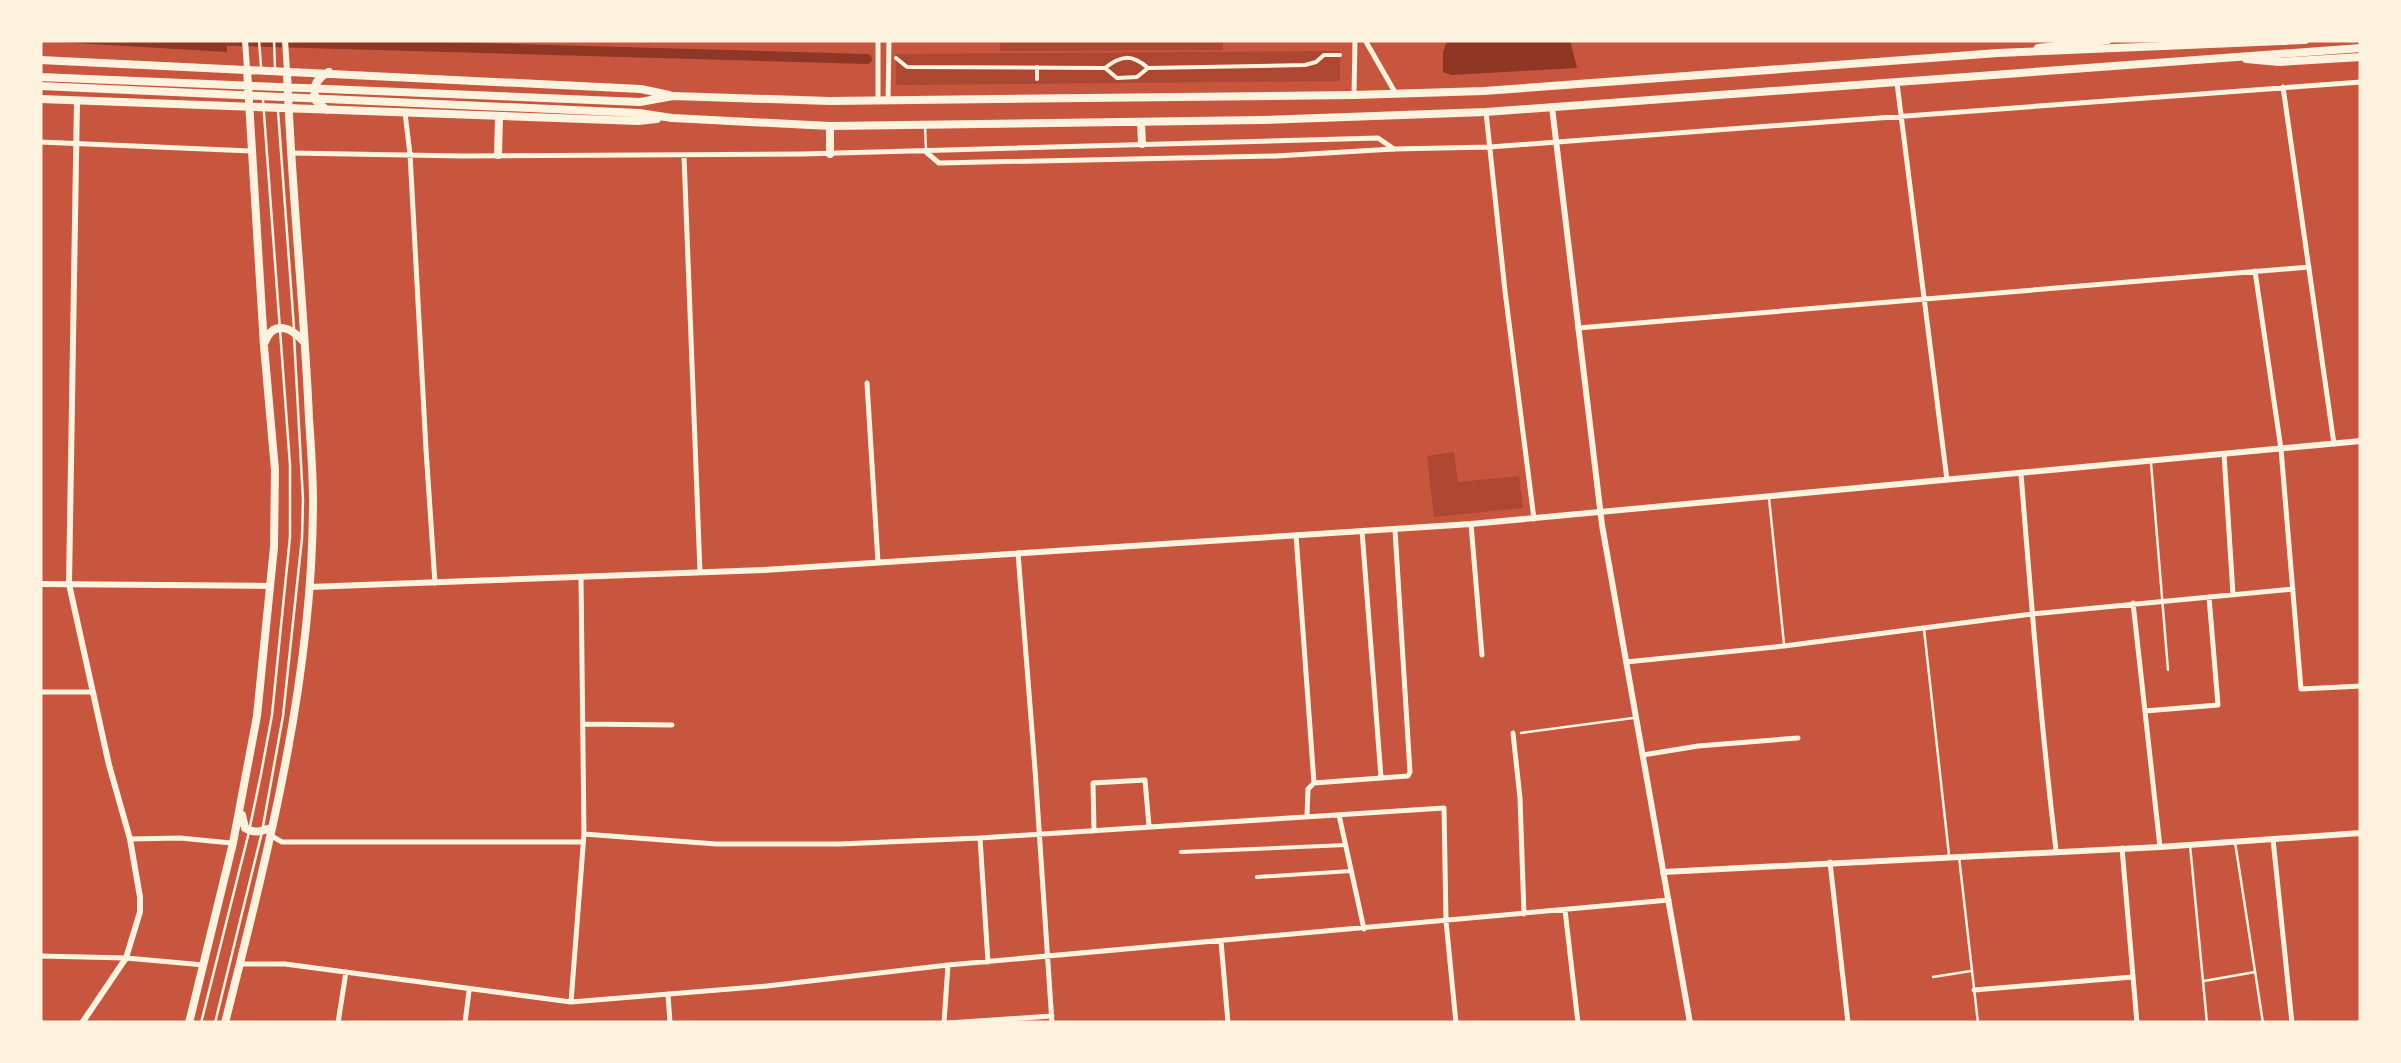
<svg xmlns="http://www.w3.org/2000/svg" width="2401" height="1063" viewBox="0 0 2401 1063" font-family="'Alegreya Sans',sans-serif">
  <rect width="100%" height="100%" fill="#c8553d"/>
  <path fill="#ae4732" d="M1000,40H1223V50L1000,51Z
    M1340,51V81L896,85V54Z
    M1454,452L1458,482L1519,476L1523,508L1434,517L1427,456Z"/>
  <path fill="#8f3625" d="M40,40H227V52L40,41Z
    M1447,40H1570L1577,68L1452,75L1443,72V52Z"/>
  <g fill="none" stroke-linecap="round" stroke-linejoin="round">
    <path stroke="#8f3625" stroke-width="10" d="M201,40L867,59"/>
    <path stroke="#fff3e0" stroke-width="2.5" d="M259,40L261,67
      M274,40L275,68
      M278,111L294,328
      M925,127L926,149
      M2151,463L2168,670
      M1769,498L1784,644
      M1924,629L1949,855
      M1521,733L1633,718
      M2235,842L2263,1023
      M2190,845L2207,1023
      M1959,857L1978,1023
      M1933,977L1971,971
      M2204,981L2255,972
      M201,1023L248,836L261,774L272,715L290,537V465L263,100
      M215,1023L262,832L283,716L302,538L303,500L294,336"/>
    <path stroke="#fff3e0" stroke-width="4" d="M896,58L907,67L1105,68C1121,55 1132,54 1148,68
      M1037,67V79
      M1105,68L1117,78L1137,77L1148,68L1305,65L1316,62L1324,55H1340
      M1181,852L1346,845
      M1257,877L1351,871"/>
    <path stroke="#fff3e0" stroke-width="5" d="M1365,40L1396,94
      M1897,83L1947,480
      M2283,87L2334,444
      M1354,95L1355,40
      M878,101V40
      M888,101L889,40
      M1486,112L1505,291L1534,519
      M405,113L410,154L426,449L435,583
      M40,142L251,151
      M926,152L939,163L1276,156L1394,149L1490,147L2361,82
      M291,153L462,156L803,154L1378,138L1394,149
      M684,156L700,572
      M2255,271L2281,449L2301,689L2361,686
      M1578,328L2309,267
      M867,383L878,562
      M2224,454L2233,594
      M2021,474C2031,599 2041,725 2056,850
      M1471,524L1482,655
      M1362,531L1381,777
      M1296,535L1314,783L1308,789L1307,816
      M1018,553L1035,769L1052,1023
      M2133,603L2160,847
      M1626,662L1784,646L2032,614L2293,589
      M40,692H92
      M2145,711L2218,705L2209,597
      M584,724L672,725
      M1513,733L1520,798L1524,914
      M1643,755L1698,746L1798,738
      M1314,783L1408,776L1410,772L1395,530
      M1339,815L1364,929
      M1094,831L1093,783L1145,780L1149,826
      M584,834L716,844H840L980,838L1444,808L1446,921L1456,1023
      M270,835L282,842H583
      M980,838L988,962
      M130,839L180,838L231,843
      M2273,839L2292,1023
      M2122,848L2137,1023
      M1830,862L1848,1023
      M1565,910L1578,1023
      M1221,941L1228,1023
      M40,956L126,958L204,965
      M240,964H285L571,1002L767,986L948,965L1669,900
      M1974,990L2133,977
      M668,994L670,1023
      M571,1002L584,834L581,578
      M338,1023L346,972
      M465,1023L469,991
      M944,1023L948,965
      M948,1023L1052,1016"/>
    <path stroke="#fff3e0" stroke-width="6" d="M77,100L69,584L109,765L130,839L140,897V912L126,958L82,1023
      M1663,872L2160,847L2361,833"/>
    <path stroke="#fff3e0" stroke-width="6" d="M245,40L247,69
      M285,40L287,71
      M1552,107L1602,525L1690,1023
      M40,584L271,586
      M309,587L764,570L1471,524L2361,441"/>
    <path stroke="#fff3e0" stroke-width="8" d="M2038,48L2108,40
      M2246,59L2279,62L2361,57"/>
    <path stroke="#fff3e0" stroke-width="8" d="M40,60L641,89L669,95
      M40,77L640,102L673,96L830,101L1354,95L1484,91L1998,53L2305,40
      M40,86L639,113L672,118L830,126L1262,120L1486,112L2361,48
      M40,99L638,121L657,119
      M327,110L316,101C312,88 316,78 329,72
      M1141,122L1142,144
      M830,154V126
      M498,155L499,117
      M265,342C273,320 291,327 303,341
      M242,815L245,828C255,834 262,831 271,828
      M189,1023L233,843L257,716L274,547L275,470L264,346L247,69
      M225,1023C268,852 313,679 313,502C313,474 311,446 309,418C304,302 291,187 287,71"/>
  </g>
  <rect width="2401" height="1063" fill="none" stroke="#fff3e0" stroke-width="85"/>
</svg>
